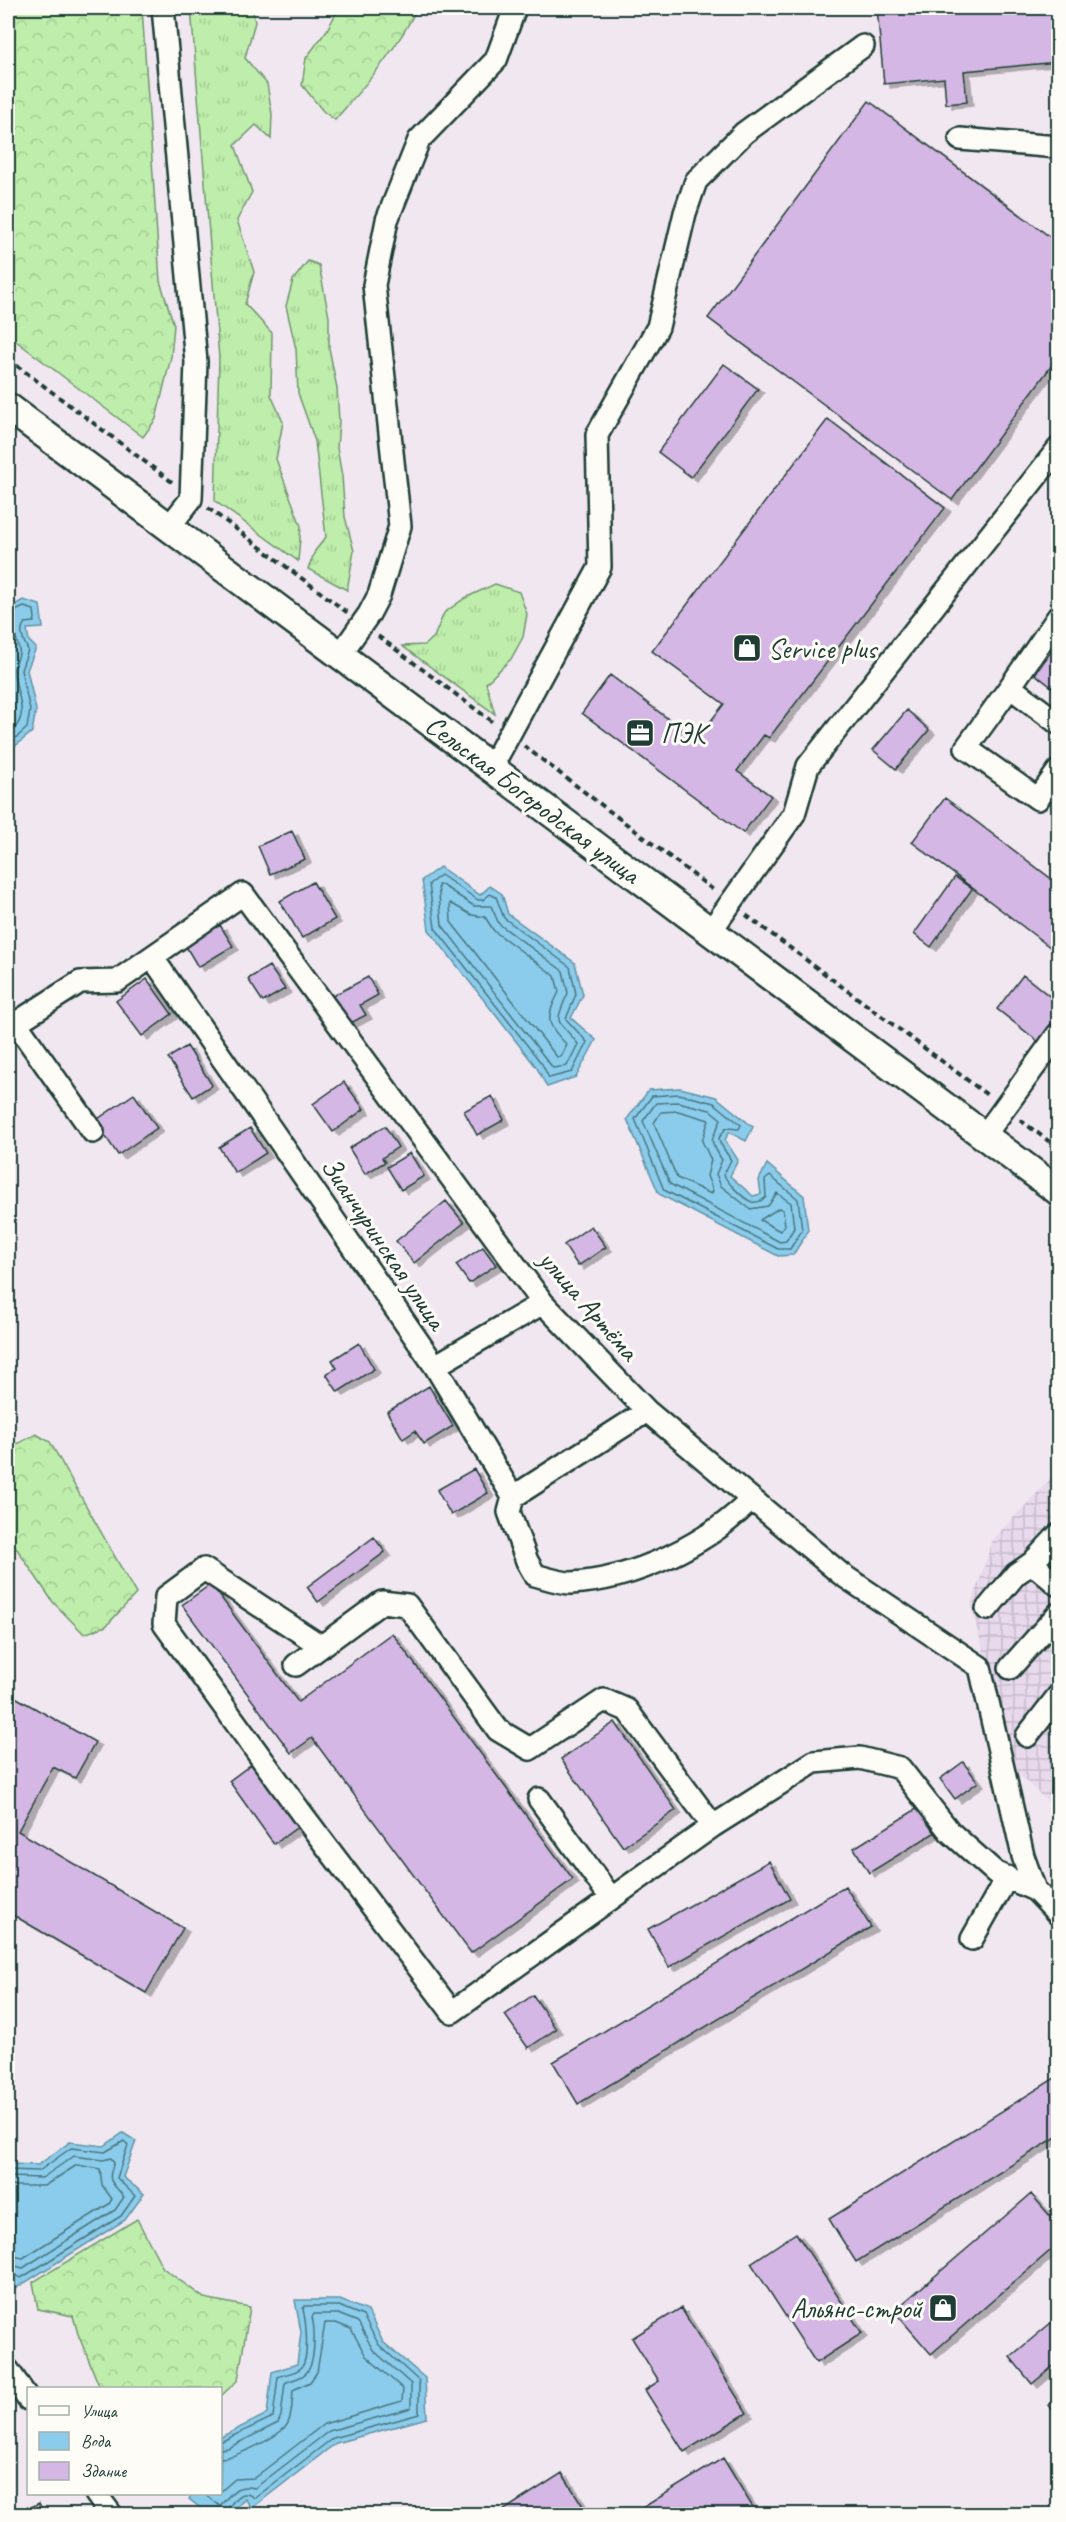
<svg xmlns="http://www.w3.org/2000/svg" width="1066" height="2522" viewBox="0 0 1066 2522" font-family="Caveat,sans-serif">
  <defs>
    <pattern id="industrial-grid" width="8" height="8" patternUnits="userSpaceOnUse" patternTransform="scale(1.5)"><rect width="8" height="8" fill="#e8d9ed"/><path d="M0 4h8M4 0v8" fill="none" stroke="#c7bbcc"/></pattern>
    <pattern id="grass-tufts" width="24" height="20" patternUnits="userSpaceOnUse" patternTransform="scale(1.5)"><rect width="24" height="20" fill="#bfedab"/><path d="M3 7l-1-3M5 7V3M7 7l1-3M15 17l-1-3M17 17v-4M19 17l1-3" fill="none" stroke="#a4cc94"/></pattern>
    <pattern id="forest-crowns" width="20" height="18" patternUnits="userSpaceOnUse" patternTransform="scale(1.5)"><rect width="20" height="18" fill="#bfedab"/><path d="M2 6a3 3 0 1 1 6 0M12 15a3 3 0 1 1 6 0" fill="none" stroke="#a4cc94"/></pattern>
    <filter id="shadow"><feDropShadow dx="6" dy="4" stdDeviation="0" flood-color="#0004"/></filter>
  </defs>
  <rect width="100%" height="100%" fill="#f1e7f1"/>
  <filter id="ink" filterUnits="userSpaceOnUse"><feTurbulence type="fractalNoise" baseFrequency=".0167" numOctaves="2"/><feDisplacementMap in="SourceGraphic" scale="12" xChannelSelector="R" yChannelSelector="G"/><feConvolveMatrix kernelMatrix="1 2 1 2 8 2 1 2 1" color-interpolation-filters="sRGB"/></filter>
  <g filter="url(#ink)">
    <path fill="url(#industrial-grid)" d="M1058,1471V1811L1016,1772L971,1606L993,1539Z"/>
    <path fill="url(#grass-tufts)" stroke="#6f9570" stroke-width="1.5" d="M191,8H252L255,22L245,58L267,84L272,114L271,139L256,125L235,145L252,192L237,220L254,272L245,304L272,333L271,395L283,422L276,459L301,526L298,561L215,501L219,358Z
      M308,261L319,265L329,317V348L337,388L339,421L337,448L342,476L345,517L354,551L347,590L308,569L315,551L326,537L315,441L298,393L296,349L286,306L293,280Z
      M495,584L519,592L527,614L523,637L511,659L486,683L495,714L402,646L425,645L434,637L444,613L465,598Z"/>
    <path fill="url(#forest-crowns)" stroke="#6f9570" stroke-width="1.5" d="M8,8H142L160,281L174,325L171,357L156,419L143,437L8,335Z
      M339,8H417C397,50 365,85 335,120L323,111L302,85L306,58L327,30Z
      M36,1434L50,1442L136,1594L106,1626L84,1634L53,1602L8,1536V1449Z
      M137,2219L163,2268L204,2298L250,2307L238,2380L221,2396L220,2388H100L78,2334L73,2316L38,2309L33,2282Z"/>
    <path fill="#8bccec" stroke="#6093a2" stroke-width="1.5" d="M23,600L40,605L43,628L27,629L29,641L36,648L27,670L36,710L32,732L8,752V605L11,607Z
      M440,867L480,895L490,886L502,894L508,914L575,963L583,995L571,1018L596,1040L576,1077L547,1087L537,1068L429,930L422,880Z
      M680,1088L716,1097L753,1127L746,1141L729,1132L725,1140L738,1160L730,1176L753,1196L761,1194L759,1180L767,1164L804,1196L808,1231L793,1255L778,1256L659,1194L627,1119L649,1090Z
      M123,2133L136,2141L123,2177L144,2194L125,2220L15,2289L8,2272V2164L38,2165L70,2142L104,2146Z
      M295,2300H340L368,2311L383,2342L425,2378L427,2418L336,2443L252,2508L245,2499L230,2514H208L189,2499L192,2494H220L221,2437L267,2414L272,2372L297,2364L301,2332Z"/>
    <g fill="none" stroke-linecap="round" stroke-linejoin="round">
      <path stroke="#4a767e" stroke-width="1.5" d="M8,612H13L24,607L34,610L35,619L34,622L25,623C18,631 24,642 28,650L21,670L30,710L27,728L8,745
        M8,620L15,622C13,633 17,640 19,649C21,656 13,664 14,672C16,700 33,713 8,736
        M441,875L478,900H483L490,894L496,897L504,918L570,967L576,994L566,1019L587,1042L572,1072L549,1078L542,1064L435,928L429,884Z
        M438,885H442L474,906H491L499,924L563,971L568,993C552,1029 558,1017 578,1044L567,1066L553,1068L442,925Z
        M450,903L472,915L485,917L494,931L555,976L559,992C545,1020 546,1023 567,1045L561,1057H557L451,922Z
        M679,1094L714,1103L741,1125L739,1129L726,1128L719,1138L720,1143L731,1160L724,1174C725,1181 745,1200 752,1202C758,1203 763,1200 766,1197L765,1180L770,1176L798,1199L802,1230L790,1249H778L664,1190L635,1119L652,1096Z
        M678,1102L710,1110L721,1119C713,1142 706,1134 722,1160L716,1174L721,1186L750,1209L768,1206L777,1193L791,1203L794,1228L786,1241L780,1242L670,1184L643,1121L656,1103Z
        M678,1111L709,1120L702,1141L711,1160L707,1176L713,1191L711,1194L677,1178L654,1123L661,1112Z
        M779,1208L783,1210L785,1225L780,1231L760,1220Z
        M8,2170L39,2171L71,2148L105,2152L124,2141L128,2145L117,2178L135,2196L121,2216L21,2278L8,2272
        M8,2177L42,2178L74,2156L103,2160L111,2158L114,2162C106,2184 112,2181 124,2197L115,2210L23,2268L8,2264
        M8,2186H44L77,2165L100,2169L102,2185L112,2199L109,2204L23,2258L8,2255
        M220,2442L273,2417L278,2377C284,2374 296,2373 301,2368C310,2358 306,2322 303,2309L305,2306H339L363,2316L379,2345L419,2381V2414L333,2438L255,2498C252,2497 249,2494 246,2494C238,2492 227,2508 227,2514
        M220,2458C235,2458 282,2436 288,2423C293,2413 292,2400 293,2390L310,2382L317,2372L325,2323H336L351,2329L366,2356L403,2389L402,2401L324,2424L254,2478L235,2479L220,2492
        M205,2494L220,2506C233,2492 235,2484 255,2488L329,2431L411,2408V2384L373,2350L358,2322L338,2314H314L312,2317C315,2329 316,2363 306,2373C301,2379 291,2379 285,2383L281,2416L278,2423L228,2448L220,2449"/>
    </g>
    <path fill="#d4b7e4" stroke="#1f3d34" stroke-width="1.5" filter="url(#shadow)" d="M877,8H1058V62L964,71L967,102L946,104L944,78L884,84Z
      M869,101L1058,243V357L952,500L708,318Z
      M724,364L758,389L691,477L658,452Z
      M828,419L945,508L769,738L764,735L737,771L771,796L743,833L582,713L610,675L696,740L724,704L652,651Z
      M1058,642V692L1035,674Z
      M907,710L929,730L896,769L873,750Z
      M945,798L1058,884V947L1055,951L912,842Z
      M292,831L305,859L270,874L258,846Z
      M955,877L972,889L931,947L914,934Z
      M313,882L335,919L302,938L280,901Z
      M220,925L233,946L198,967L185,945Z
      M269,966L285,989L263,1002L248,979Z
      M1023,975L1058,1003V1057L997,1009Z
      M368,977L378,995L360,1005L366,1015L345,1026L329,998Z
      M147,979L172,1014L142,1036L116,1001Z
      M187,1046L212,1085L193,1097L168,1058Z
      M344,1082L364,1109L333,1132L313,1104Z
      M134,1094L157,1128L118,1155L95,1121Z
      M492,1096L504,1120L477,1135L464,1111Z
      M385,1126L398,1147L382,1158L385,1162L365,1174L349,1148Z
      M250,1128L266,1153L235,1173L219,1147Z
      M410,1153L424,1176L401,1190L387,1167Z
      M446,1201L464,1223L414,1263L396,1241Z
      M591,1226L606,1247L578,1266L564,1245Z
      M483,1247L496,1265L469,1283L456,1265Z
      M359,1343L374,1369L338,1392L326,1374L337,1368L332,1360Z
      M429,1386L453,1426L424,1444L415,1431L403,1439L387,1412Z
      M474,1469L488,1493L451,1515L437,1490Z
      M374,1537L385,1552L318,1602L307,1587Z
      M211,1584L298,1702L392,1633L573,1879L471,1953L312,1738L291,1753L182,1605Z
      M8,1693L95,1742L75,1778L53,1767L18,1831L183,1928L146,1993L8,1912Z
      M615,1722L676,1810L623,1847L561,1759Z
      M963,1762L978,1782L955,1799L940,1779Z
      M253,1763L299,1826L274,1844L229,1781Z
      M918,1808L934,1833L869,1873L854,1848Z
      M769,1861L790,1899L669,1967L648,1929Z
      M845,1886L871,1927L578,2104L553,2062Z
      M533,1995L556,2029L528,2048L505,2015Z
      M1058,2076V2136L856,2262L829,2219Z
      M1031,2194L1058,2225V2244L931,2354L894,2311Z
      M796,2233L862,2333L816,2363L751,2263Z
      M681,2308L747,2413L684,2452L645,2390L659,2381L632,2338Z
      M1058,2317V2362L1032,2384L1010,2357Z
      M1058,2397V2417L1049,2405Z
      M723,2458L757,2514H642L639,2510Z
      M562,2473L588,2514H498Z
      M39,2503L45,2514H18Z"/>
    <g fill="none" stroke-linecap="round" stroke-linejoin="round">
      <g stroke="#1f3d34" stroke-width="26">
        <path id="minor" d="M163,8L196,362L191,499L169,527
          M960,139L1058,147
          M340,655L369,614L379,595L400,526L374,285L387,220L419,140L496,60L515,8
          M1010,687L1058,617
          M1058,723L1010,687L966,748L1038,799L1058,771
          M491,768L600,567L597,435L658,327L685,213L696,181L744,133L863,46
          M710,932L794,814L808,766L1058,449
          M152,957L435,1366L513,1497L509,1512L527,1561L535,1575C546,1578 560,1583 571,1583C634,1580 708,1544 752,1499
          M93,1132L16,1023L80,982L117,981L243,894L543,1303L647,1411L841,1574L980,1667L1023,1856L1035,1890L1058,1914
          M985,1135L1058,1034
          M435,1366L543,1303
          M513,1497L647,1411
          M1058,1535L1032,1563L1058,1585
          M987,1609L1016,1574L1032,1563
          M321,1646L204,1569L166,1597L164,1624L302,1814L452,2012L713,1826
          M296,1665L382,1602L407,1605L498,1730L530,1749L604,1700L627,1710L713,1826L814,1762L860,1758L900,1768L950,1832L996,1873L1035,1890
          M1010,1668L1058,1614
          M1027,1736L1058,1696
          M539,1799L611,1898
          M972,1939L1007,1877
          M8,2370L28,2399
          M96,2494L111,2514"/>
      </g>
      <g stroke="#1f3d34" stroke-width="32">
        <path id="major" d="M8,407L1058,1191"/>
      </g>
      <path stroke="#1f3d34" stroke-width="4" stroke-dasharray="6 4.5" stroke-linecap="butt" d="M8,359L172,482
        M208,508L348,613
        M378,636L494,723
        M524,746L716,892
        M746,915L990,1097
        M1020,1120L1058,1148"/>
      <use href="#minor" stroke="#fdfcf7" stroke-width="21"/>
      <use href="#major" stroke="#fdfcf7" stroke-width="27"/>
    </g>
  </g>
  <defs>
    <g id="shop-square" transform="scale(1.5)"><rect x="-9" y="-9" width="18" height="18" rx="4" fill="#1f3d34" stroke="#fdfcf7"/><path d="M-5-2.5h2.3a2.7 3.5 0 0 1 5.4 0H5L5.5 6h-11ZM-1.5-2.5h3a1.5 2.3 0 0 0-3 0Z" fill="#fff"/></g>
    <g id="office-square" transform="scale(1.5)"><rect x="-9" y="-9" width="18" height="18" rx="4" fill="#1f3d34" stroke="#fdfcf7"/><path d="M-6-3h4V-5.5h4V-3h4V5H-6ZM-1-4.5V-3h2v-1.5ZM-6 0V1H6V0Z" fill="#fff"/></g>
  </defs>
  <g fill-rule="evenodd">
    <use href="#shop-square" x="747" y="648"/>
    <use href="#office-square" x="640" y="733"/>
    <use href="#shop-square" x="943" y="2308"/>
  </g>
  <g text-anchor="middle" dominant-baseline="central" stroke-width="6" stroke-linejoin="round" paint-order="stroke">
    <g font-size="28" fill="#1f3d34" stroke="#fdfcf7" text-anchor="start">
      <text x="768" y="648">Service plus</text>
      <text x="661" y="733">ПЭК</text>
      <text x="922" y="2308" text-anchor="end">Альянс-строй</text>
    </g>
    <g font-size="28" fill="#1f3d34" stroke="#fdfcf7">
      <text transform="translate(533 799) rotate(37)">Сельская Богородская улица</text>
      <text transform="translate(384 1243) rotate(56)">Зианчуринская улица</text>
      <text transform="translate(589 1305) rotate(49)">улица Артёма</text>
    </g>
  </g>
  <rect width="1066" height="2522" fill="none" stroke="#fdfcf7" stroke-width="30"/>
  <rect x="15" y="15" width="1036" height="2492" fill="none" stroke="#1f3d34" stroke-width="2" filter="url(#ink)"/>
  <rect x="27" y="2387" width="195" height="108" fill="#fdfcf7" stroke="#a4b0a9" stroke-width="1.5"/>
  <rect x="39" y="2406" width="30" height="9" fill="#fdfcf7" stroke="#a4b0a9" stroke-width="1.5"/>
  <text x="81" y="2417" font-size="18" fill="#1f3d34">Улица</text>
  <rect x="39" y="2432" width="30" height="18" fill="#8bccec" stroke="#a4b0a9" stroke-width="1.5"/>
  <text x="81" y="2447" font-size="18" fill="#1f3d34">Вода</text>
  <rect x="39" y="2462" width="30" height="18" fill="#d4b7e4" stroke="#a4b0a9" stroke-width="1.5"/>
  <text x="81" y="2477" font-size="18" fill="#1f3d34">Здание</text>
</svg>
